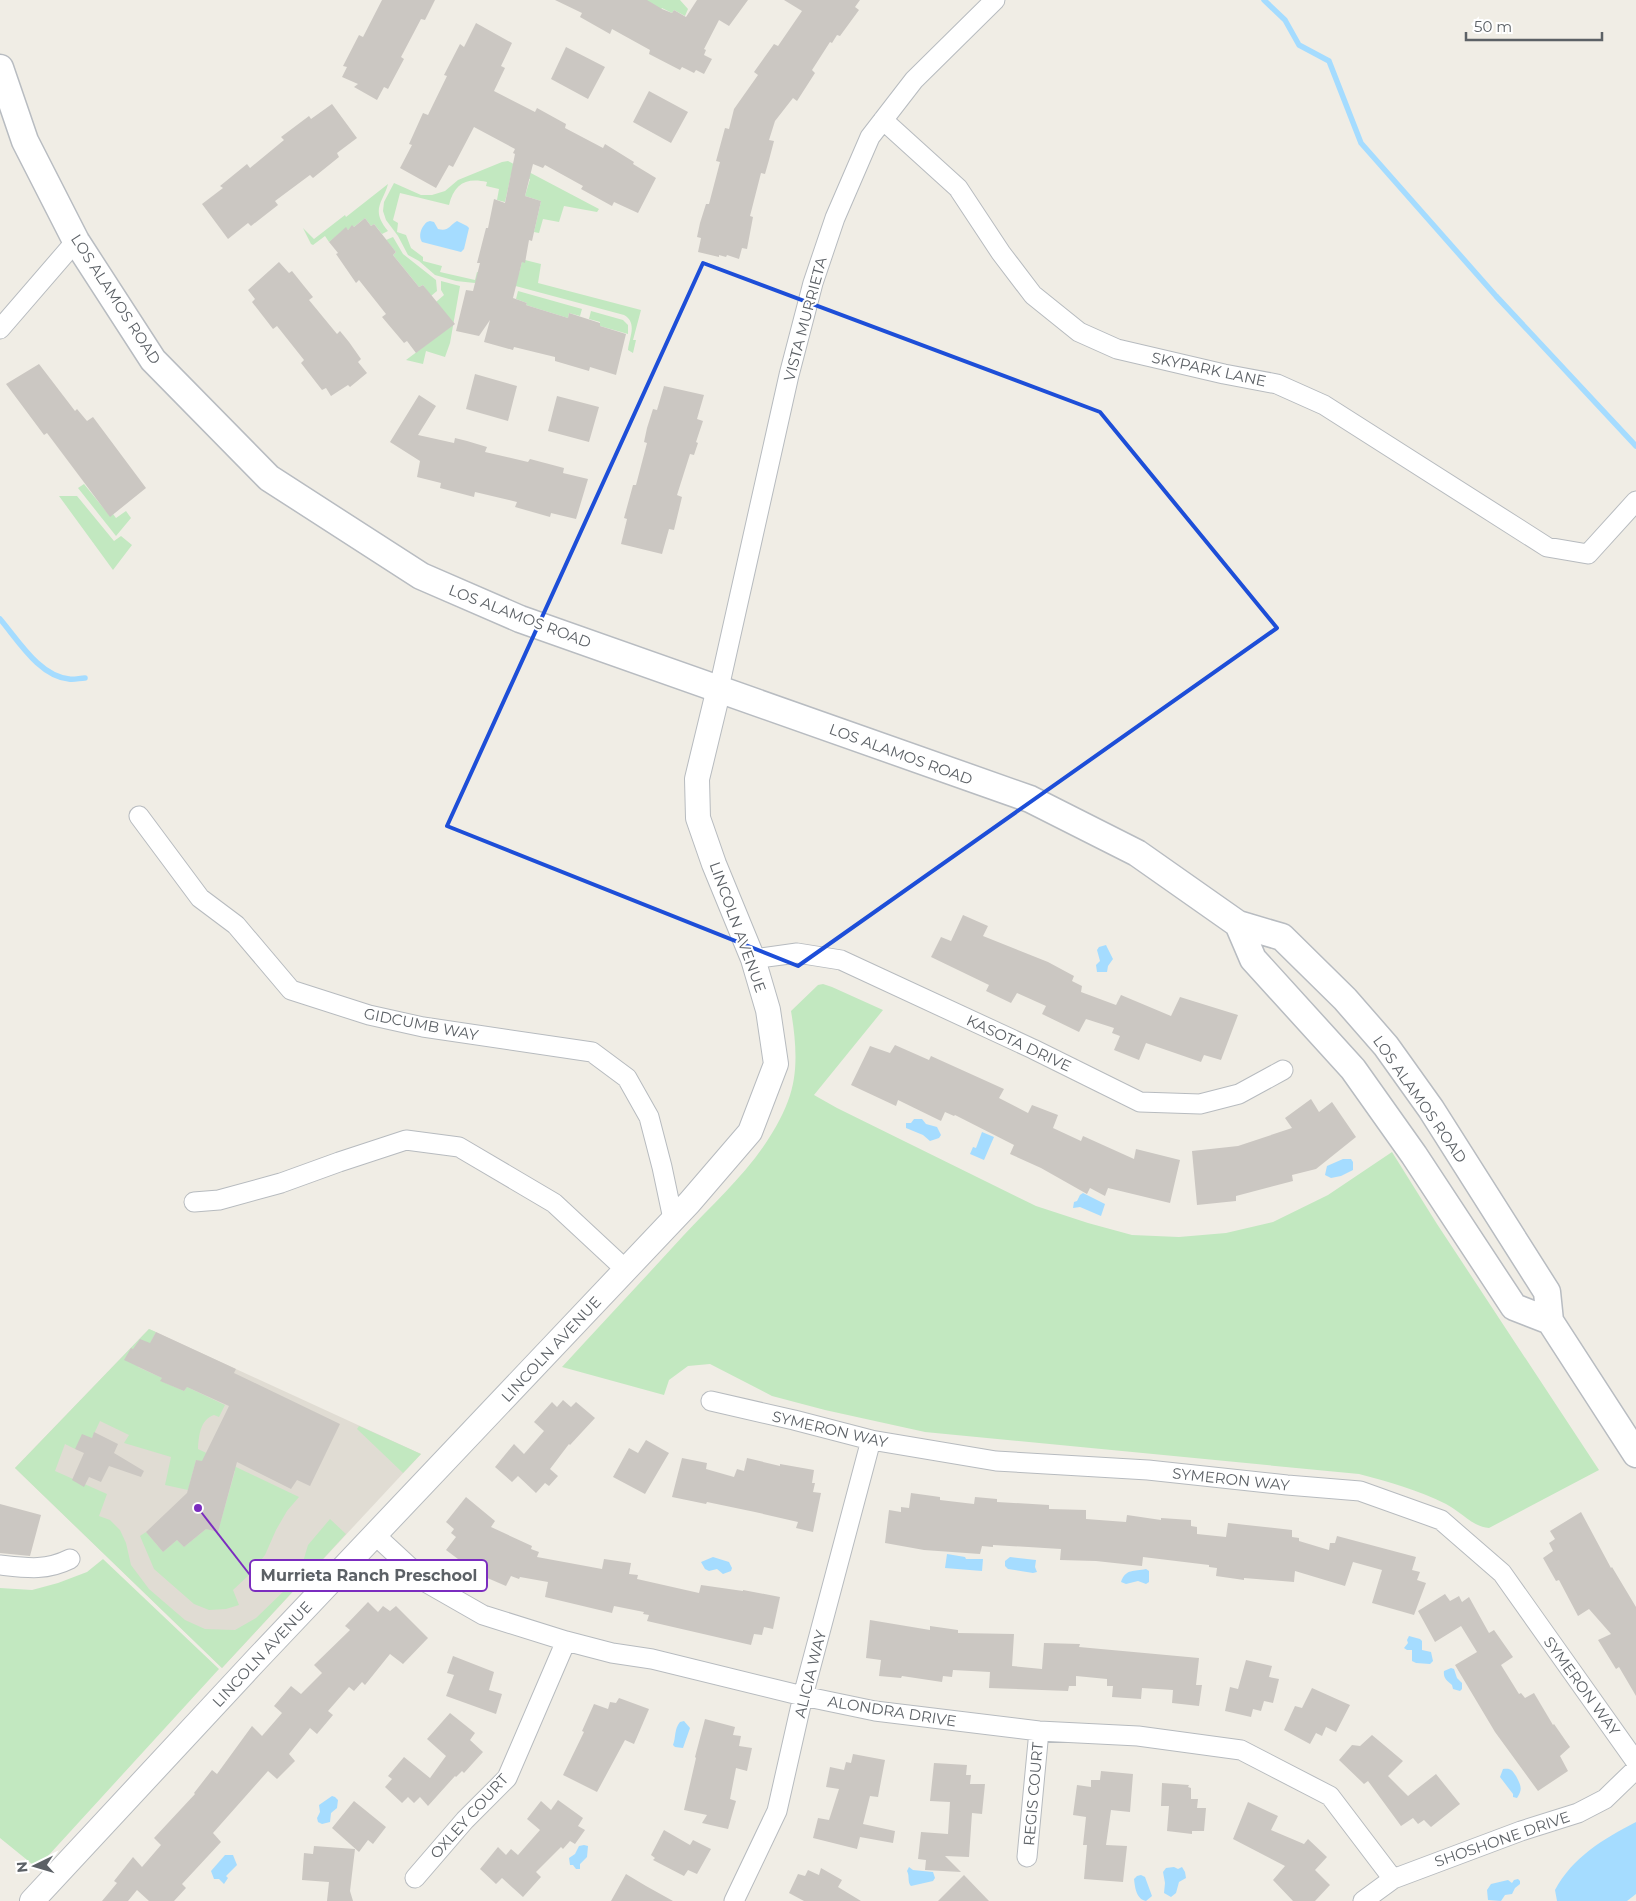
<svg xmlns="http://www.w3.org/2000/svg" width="1636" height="1901" viewBox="0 0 1636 1901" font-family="Montserrat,sans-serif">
  <rect width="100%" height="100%" fill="#f0ede5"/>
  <path fill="#e0dcd3" d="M149,1329L421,1454L222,1668L15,1468Z"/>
  <path fill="#c2e8c0" d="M646,0H680L688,9L685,16L674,10L672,13L662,8L660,11Z
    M508,161L599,209L597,212L564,206L559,222L543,219L539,233L534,232L541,201L525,196L530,179L511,175L505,202L497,200L499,189L486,186L487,182C466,177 454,184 449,205L400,193L393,220L398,223L397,232L406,235L411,248L423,257V261L442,266L440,272L475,280L477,272L490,275L475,283L456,281L435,275L419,261L408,255L398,236L386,220L383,211L384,202L394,183L421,195H432L445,191L458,180L502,162Z
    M388,184C383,203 370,209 388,231L382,234L374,224L371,226L365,218L354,227L352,226L348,230L346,228L329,242L325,236L313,245L311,244L303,228L314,239L345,215L346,217Z
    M393,237L403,254L436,280L437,291L431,296L423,285L419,287L393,255L396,252L386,240Z
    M525,260L541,264L538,283L641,310L633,340H636L633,353L628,350C629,338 638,323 624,315L508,284L511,271L519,273L522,262Z
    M441,281L460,286L450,343L445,357L426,351L423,364L406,360L434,339L436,302L444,295L441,290Z
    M518,291L582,309L580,316L569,313L568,318L526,305L527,303L516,299Z
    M591,311L623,320L628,325V334L600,326V322L589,319Z
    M84,484L110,516L113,514L116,518L126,511L131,518L116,536L78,488Z
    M59,496H77L114,541L121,536L132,545L113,570Z
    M823,984L832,987L883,1010L814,1095L837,1108L1036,1206L1088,1223L1132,1235L1179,1237L1226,1233L1273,1222L1328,1195L1392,1152L1437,1224L1599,1470L1489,1528C1473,1527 1460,1511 1446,1504C1418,1490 1389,1482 1359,1474L925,1432L825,1410L772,1396L710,1364L688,1366L669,1380L664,1395L562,1367C602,1323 643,1280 683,1236C722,1194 767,1156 788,1101C799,1073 796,1041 791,1011L818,985Z
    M149,1329L156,1332L138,1367L162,1378L161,1381L184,1391L187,1387L225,1405L219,1417L214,1415C200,1420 199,1435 198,1449L299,1497L287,1511L276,1530L265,1555L249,1575L233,1590L239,1605L226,1609L209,1610L194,1604L154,1569L140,1536L146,1532L163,1552L177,1540L184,1547L206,1529L218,1531L235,1471L196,1460L188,1490L165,1485L171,1457L124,1443L129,1435L100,1421L92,1438L75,1449L65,1444L55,1471L107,1494L99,1516L110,1520L120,1530L126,1543L131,1565L149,1589L185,1620L205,1629L235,1630L256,1618L286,1589L300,1572L308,1545L330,1519L346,1534L222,1668L15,1468Z
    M359,1426L421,1454L403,1473L357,1429Z
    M103,1559L219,1669L37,1868L0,1838V1588L32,1590L58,1583L87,1572Z"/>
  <path fill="#a5dcff" d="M430,221L434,222L438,229C448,232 449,226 457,221L467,226L469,228L464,249L461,252L422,242C418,236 421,227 427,222Z
    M1106,945L1113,959L1108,966L1107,972H1097L1096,965L1100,961L1097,950L1099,947Z
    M914,1119H922L926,1124L937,1127L941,1135L939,1138L930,1141L923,1135L906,1128V1123H911Z
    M982,1132L994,1137L984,1160L970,1154L973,1147L976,1148Z
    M1343,1159H1351L1353,1162V1170L1341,1176L1331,1178L1325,1175L1327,1166Z
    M1083,1193L1105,1204L1101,1216L1080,1207L1073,1208L1074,1202L1077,1201L1080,1195Z
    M947,1554L965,1557L966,1559H983L982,1571L945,1568Z
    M713,1557L729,1562L732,1568L731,1571L723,1574L717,1569L709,1571L705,1569L701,1562Z
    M1010,1557L1036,1560L1035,1567L1037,1572L1033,1573L1008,1569L1005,1566V1561Z
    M1146,1569L1149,1571V1582L1146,1584L1138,1581L1126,1584L1121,1582C1126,1568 1134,1572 1146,1569Z
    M1409,1636L1420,1639L1422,1641V1650L1431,1652L1433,1661L1430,1664L1416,1663L1412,1661V1650H1407L1404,1648L1408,1643L1407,1640Z
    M1451,1668L1454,1669L1457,1678L1462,1683V1689L1460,1691L1453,1689L1452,1685C1447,1681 1443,1678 1444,1671Z
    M684,1721L690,1728L683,1748L675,1747L673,1745C676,1738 674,1729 680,1722Z
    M1503,1769C1511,1768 1512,1770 1516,1776C1521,1786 1523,1789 1517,1798L1513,1797V1794L1500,1777Z
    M332,1796L335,1797L338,1800L337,1808L331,1813L330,1822L322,1824L318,1822L317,1818L320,1812L319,1805Z
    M1636,1822V1894L1627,1901H1557L1555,1890C1573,1857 1603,1839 1636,1822Z
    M584,1845L588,1846L587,1857L580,1864V1869H576L573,1865H570L569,1858L575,1854L579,1846Z
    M225,1855H233L237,1865L226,1876L228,1878L224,1884L219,1879H214L211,1871Z
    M909,1867L913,1870L933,1872L935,1878L933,1881L911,1886C907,1882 910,1876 907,1871Z
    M1174,1867L1178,1869L1182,1867L1185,1872L1186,1878L1179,1882L1176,1893L1171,1897L1164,1893L1165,1883L1163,1872L1166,1868Z
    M1141,1875L1145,1877L1152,1896L1146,1901C1136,1899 1135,1887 1134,1879L1137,1876Z
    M1518,1879L1520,1881V1884L1515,1888L1512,1894L1505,1895L1501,1901L1488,1900L1487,1890L1491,1884L1508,1880L1512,1883L1514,1880Z"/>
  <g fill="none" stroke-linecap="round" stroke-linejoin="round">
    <path stroke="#a5dcff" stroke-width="5.5" d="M1264,0L1285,20L1299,45L1329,61L1361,143L1496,296L1636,446
      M0,619C18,640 39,676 69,679C74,680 80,678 85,678"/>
  </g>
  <path fill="#cbc7c2" d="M382,0H435L425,20L421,19L401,57L404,59L388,89L384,87L377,100L354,87L358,84L342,77L347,67L343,66L359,35L363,37Z
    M555,0H647L662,9L672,13L674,10L686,17L697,0H748L729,26L719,20L704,49L706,50L704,55L712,59L704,74L696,70L694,73L682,67L680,70L649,54L650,50L612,29L610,34L580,17L582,13Z
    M784,0H860L855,7L859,10L840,36L837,35L832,43L830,42L812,70L815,73L797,101L793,98L775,121L769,140L774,141L769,160L765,174L761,173L750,216L753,217L747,249L742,248L739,259L727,255L726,257L719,255V257L698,252L701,238L697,237L700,223L706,204H709L720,162L716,161L725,128L729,129L734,109L758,75L754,72L774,44L778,46L802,11Z
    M476,23L512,43L501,66L505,68L494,91L535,112L537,108L566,124L565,128L603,148L605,144L634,162L633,164L656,178L638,213L614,202L612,206L581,189L583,186L545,165L543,168L533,164L525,196L541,201L532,241L529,240L525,263L522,262L513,298L527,303L526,305L568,318L569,313L600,323V326L626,334L616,375L590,367L589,371L555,361V357L514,347L513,350L484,342L490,320L479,336L456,331L466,290L473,291L480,263H477L486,228H488L494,199L505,203L515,154L513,153L515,149L474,127L453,167L449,165L436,188L400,168L412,145L409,144L423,113L428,115L447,76L444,75L460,44L464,47Z
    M566,47L605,67L588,99L551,79Z
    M649,91L688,112L671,143L633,122Z
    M332,104L357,138L337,153L339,157L313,178L310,175L275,201L278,205L251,226L248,223L228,239L202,204L223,188L220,186L247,164L250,168L284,140L281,137L309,116L311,119Z
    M365,218L371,226L374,224L396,252L393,255L419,287L423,285L455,324L416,353L407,341L404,343L382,317L386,314L359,280L356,283L336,254L338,253L329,242L346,227L348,230L352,225L354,227Z
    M279,262L289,273L292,271L304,286L313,297L309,300L337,334L340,331L349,342L361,359L358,362L367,373L350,387L348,385L331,396L326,388L322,390L301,363L304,360L277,326L273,329L252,302L255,299L248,290Z
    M39,364L75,411L77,409L87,421L93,417L146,488L110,517L47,433L44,435L6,384Z
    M475,374L517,386L508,421L466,409Z
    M664,386L704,395L697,419L703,421L696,442L698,443L694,455L690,454L677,495L682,497L674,530L669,529L662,554L621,544L627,519L624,518L633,485H636L647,443L644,442L647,428L653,409L657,410Z
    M419,395L436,406L418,435L454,443L455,438L467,441L487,447L485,452L528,462L530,459L564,468L563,473L588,479L576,519L551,513L550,517L515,507L517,502L475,492L474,497L440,488L441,483L417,477L420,461L390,442Z
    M557,396L599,407L589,442L548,431Z
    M963,915L988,926L983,936L1048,962L1074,976L1072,981L1082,986L1081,992L1116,1005L1121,995L1171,1016L1180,997L1238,1015L1221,1060L1204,1055L1201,1062L1146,1043L1139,1060L1114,1050L1120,1036L1112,1033L1114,1028L1086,1019L1079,1032L1042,1014L1046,1006L1017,993L1011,1003L986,991L989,985L931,957L941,937L951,941Z
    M895,1045L929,1060L931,1056L1004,1089L999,1098L1028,1113L1032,1105L1058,1115L1053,1128L1081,1141L1083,1136L1134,1159L1136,1149L1180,1160L1170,1203L1108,1188L1105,1196L1090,1188L1087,1194L1041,1168L1010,1154L1014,1145L955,1115L954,1116L945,1112L941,1121L898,1100L896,1106L851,1085L870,1046L890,1053Z
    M1311,1099L1319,1112L1332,1102L1356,1137L1316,1169L1292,1175L1293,1181L1236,1196V1201L1197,1205L1192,1151L1238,1146L1292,1128L1285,1118Z
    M156,1332L236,1369L234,1373L340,1424L310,1486L297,1480L291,1489L237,1462L218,1532L206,1529L184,1547L177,1540L163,1552L146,1532L187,1493L196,1460L202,1461L229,1406L187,1387L184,1391L160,1381L162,1378L124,1360L131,1348L133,1349L140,1339L150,1343Z
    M563,1400L571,1407L576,1402L595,1418L570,1445L569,1444L550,1469L558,1476L549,1486L545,1483L536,1493L518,1476L512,1482L495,1467L514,1444L524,1454L544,1431L534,1422L552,1402L557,1407Z
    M94,1432L118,1444L114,1453L144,1471L141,1477L109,1466L101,1482L89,1477L84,1487L72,1480L84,1453L75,1449L82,1434L92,1438Z
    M646,1440L669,1453L645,1494L613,1477L629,1448L638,1453Z
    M682,1458L707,1463L706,1469L734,1477L737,1469L744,1471L747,1458L780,1466V1464L814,1470L812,1483H815L813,1492L821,1493L813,1532L796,1528L798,1522L755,1512L707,1502L706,1504L672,1497Z
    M911,1493L940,1497V1500L974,1504L975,1497L997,1499V1502L1049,1505V1509L1086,1510V1519L1126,1522L1127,1515L1161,1520V1518L1191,1520V1526L1197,1527V1534L1226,1537L1228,1523L1292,1530V1537L1299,1538V1541L1329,1550L1330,1543H1335L1337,1536L1416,1557L1412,1570L1420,1572L1417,1580L1426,1583L1414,1615L1372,1603L1382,1570L1353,1562L1345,1586L1295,1571L1294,1582L1244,1578V1580L1216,1576L1217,1568L1209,1567V1565L1143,1557L1142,1566L1096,1561L1060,1560L1061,1549L993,1545V1547L982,1546L980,1554L924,1550L885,1543L889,1510L901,1512V1507L909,1508Z
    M466,1497L495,1521L491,1527L532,1546L531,1549L539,1552L537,1557L602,1569L604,1559L631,1563L629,1574L638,1575L637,1579L699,1593L701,1585L743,1591V1590L780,1597L773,1629L764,1627L762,1635L754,1634L751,1645L647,1621L649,1615L643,1614L644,1612L614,1606L612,1613L545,1597L548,1582L520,1577L519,1579L511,1576L506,1586L478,1574L446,1550L456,1537L451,1533L454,1529L446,1522Z
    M0,1504L41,1515L30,1556L0,1553Z
    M1581,1512L1611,1568L1612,1567L1636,1607V1696L1619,1667L1616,1669L1598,1640L1611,1634L1589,1609L1578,1616L1559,1580L1556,1581L1543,1558L1553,1551L1549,1543L1555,1539L1550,1531Z
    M1445,1594L1450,1601L1459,1596L1462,1602L1469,1597L1489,1633L1494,1630L1513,1657L1501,1665L1519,1694L1521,1693L1525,1698L1534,1693L1553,1725L1554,1724L1570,1747L1560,1756L1568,1771L1538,1791L1495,1732L1455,1665L1477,1652L1461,1626L1435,1642L1418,1611Z
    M368,1602L378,1612L383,1606L390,1611L396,1606L428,1638L403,1664L390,1654L365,1685L362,1682L354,1691L349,1687L328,1711L333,1715L317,1734L310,1728L289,1754L295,1761L277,1779L268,1771L213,1833L221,1842L182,1884L186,1888L174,1901H149L137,1890L128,1901H102L117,1883L114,1881L133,1857L142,1867L161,1845L154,1838L195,1794L194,1793L212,1770L217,1774L252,1726L262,1736L282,1713L274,1706L291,1686L301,1694L322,1673L314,1665L350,1630L345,1626Z
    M870,1620L930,1630V1626L958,1630V1633L1014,1634L1012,1666L1042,1669L1044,1643L1080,1644L1079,1647L1199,1658L1196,1685H1202L1199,1706L1172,1703L1173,1690L1142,1688L1141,1699L1112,1697L1113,1686H1107V1679L1076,1676V1686H1069L1068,1691L989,1688L990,1672L953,1670L952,1677L943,1676L942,1682L902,1676L901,1678L879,1676L881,1660L866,1658Z
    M453,1656L494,1672L489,1690L502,1694L496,1714L446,1696L454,1675L447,1673Z
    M1246,1660L1272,1666L1269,1677L1279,1679L1273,1703L1264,1701L1261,1711L1253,1709L1251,1717L1225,1711L1230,1687L1238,1689Z
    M1312,1688L1350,1705L1336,1732L1326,1727L1322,1736L1316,1733L1310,1744L1284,1730L1295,1706L1302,1708Z
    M619,1698L649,1709L634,1744L625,1740L597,1792L563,1775L584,1732L582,1731L594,1704L608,1709L610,1702L616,1703Z
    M450,1713L475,1733L470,1740L483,1752L464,1773L462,1771L456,1777L455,1776L428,1806L420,1797L414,1803L408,1797L402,1803L385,1787L392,1779L388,1776L404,1757L430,1778L446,1756L427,1739Z
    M705,1719L735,1727L733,1735L741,1736L739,1746L752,1748L747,1771L736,1768L730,1799L736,1801L728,1829L702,1823L707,1815L684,1810L696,1758L695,1757Z
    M1372,1735L1403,1761L1388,1776L1408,1796L1436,1774L1460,1804L1431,1827L1424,1820L1418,1824L1413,1818L1401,1826L1368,1781L1364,1784L1339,1760L1352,1745L1360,1746Z
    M853,1754L885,1760L878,1797L870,1796L863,1824L895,1831L893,1843L860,1837L857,1849L813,1838L818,1818L829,1820L839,1789L826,1787L830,1767L844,1770L846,1762L851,1763Z
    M934,1763L967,1765L966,1775H971L970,1784H985L982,1814L972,1813L969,1857L945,1856L961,1872L925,1870L926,1860L918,1859L921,1832L948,1834L950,1802L930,1801Z
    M1101,1771L1133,1774L1130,1812L1111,1810L1106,1845L1127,1846L1123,1882L1084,1879L1087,1845H1083L1086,1817L1073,1815L1077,1785L1091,1787V1780H1100Z
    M1162,1783L1189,1785L1188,1787L1191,1788V1799H1198L1197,1808H1206L1204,1831H1192V1834L1167,1831L1169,1806H1161Z
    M558,1800L583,1818L578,1826L585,1830L575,1844L570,1841L563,1849L561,1847L536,1872L541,1877L523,1897L502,1878L496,1884L480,1869L498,1847L506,1855L511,1849L518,1855L540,1830L527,1819L541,1801L551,1810Z
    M354,1801L386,1827L373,1844L368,1840L359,1852L332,1828Z
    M1248,1802L1278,1816L1271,1830L1304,1844L1308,1839L1327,1857L1315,1870L1330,1885L1315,1901H1293L1273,1880L1285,1866L1233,1839Z
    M664,1830L690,1845L693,1840L711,1849L697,1874L688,1870L684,1876L653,1860L655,1858L651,1855Z
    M314,1846L355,1849L350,1891L353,1901H327L329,1882L302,1880L304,1853L313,1854Z
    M821,1868L842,1880L838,1887L861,1901H804L789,1893L798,1874L805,1876L808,1870L819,1875Z
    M626,1874L646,1886L673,1901H611Z
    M964,1875L989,1901H938Z"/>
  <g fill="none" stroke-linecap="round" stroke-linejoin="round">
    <g stroke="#b7bbbf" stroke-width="21">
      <path id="minor" d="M883,120L958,188L1001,253L1033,295L1079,332L1117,349L1224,374L1277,384L1324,405L1547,547L1588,554L1636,501
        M0,329L76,241
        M719,688L789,375L813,283L835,218L870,137L914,80L995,0
        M139,816L200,898L236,925L291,990L369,1015L423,1027L592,1052L627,1078L649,1117L662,1167L673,1219
        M753,959L797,953L841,960L1033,1049L1140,1102L1200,1104L1239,1094L1283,1070
        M194,1202L219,1200L281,1183L339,1162L406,1140L459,1147L554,1203L626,1270
        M711,1401L794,1420L871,1440L996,1461L1148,1470L1287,1485L1360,1491L1441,1520L1502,1573L1636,1762
        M375,1535L427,1583L483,1615L566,1641L612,1653L652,1659L803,1696L875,1711L1039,1731L1138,1736L1241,1750L1330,1796L1393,1879
        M0,1565C27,1568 46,1571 70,1559
        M1027,1857L1039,1731
        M415,1878L465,1820L507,1778L566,1641
        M734,1901L777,1811L803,1696L871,1440
        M1363,1901L1393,1879L1521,1831L1578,1813L1605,1799L1636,1769"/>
    </g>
    <g stroke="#b7bbbf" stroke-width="26">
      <path id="tertiary" d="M32,1901L257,1659L689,1203L750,1132L776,1064L768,1010L753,959L714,864L698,818L697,779L719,688"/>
    </g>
    <g stroke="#b8bcc1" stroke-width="29">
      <path id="secondary" d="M0,68L25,141L76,241L153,360L269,478L421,576L520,619L1030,799L1137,853L1238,924L1282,937L1345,999L1386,1046L1431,1109L1547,1292L1550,1321L1636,1454
        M1238,924L1253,959L1353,1069L1414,1155L1514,1307L1550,1321"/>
    </g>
    <use href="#minor" stroke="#fff" stroke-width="19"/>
    <use href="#tertiary" stroke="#fff" stroke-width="24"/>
    <use href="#secondary" stroke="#fff" stroke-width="26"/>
  </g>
  <path fill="none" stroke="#1d4ed8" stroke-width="4" stroke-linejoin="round" d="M703,263L1100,412L1277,628L798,966L447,826Z"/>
  <g text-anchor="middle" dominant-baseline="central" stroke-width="4" stroke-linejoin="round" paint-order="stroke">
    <g font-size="15" fill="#5c6166" stroke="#fff">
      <text transform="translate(116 299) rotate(57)">LOS ALAMOS ROAD</text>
      <text transform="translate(805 319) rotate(-75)">VISTA MURRIETA</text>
      <text transform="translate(1209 369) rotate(12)">SKYPARK LANE</text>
      <text transform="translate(520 616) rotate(21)">LOS ALAMOS ROAD</text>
      <text transform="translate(901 754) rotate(20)">LOS ALAMOS ROAD</text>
      <text transform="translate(738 927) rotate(70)">LINCOLN AVENUE</text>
      <text transform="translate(421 1024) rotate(11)">GIDCUMB WAY</text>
      <text transform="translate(1019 1043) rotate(25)">KASOTA DRIVE</text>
      <text transform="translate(1420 1099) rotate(55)">LOS ALAMOS ROAD</text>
      <text transform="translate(551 1349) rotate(-47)">LINCOLN AVENUE</text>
      <text transform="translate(830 1429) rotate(13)">SYMERON WAY</text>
      <text transform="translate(1231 1479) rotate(6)">SYMERON WAY</text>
      <text transform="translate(262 1654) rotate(-47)">LINCOLN AVENUE</text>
      <text transform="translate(810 1674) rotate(-76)">ALICIA WAY</text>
      <text transform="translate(1582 1686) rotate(54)">SYMERON WAY</text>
      <text transform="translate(892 1711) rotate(9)">ALONDRA DRIVE</text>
      <text transform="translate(1033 1794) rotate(-85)">REGIS COURT</text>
      <text transform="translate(469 1816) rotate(-48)">OXLEY COURT</text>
      <text transform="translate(1502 1839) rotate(-19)">SHOSHONE DRIVE</text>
    </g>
  </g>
  <path fill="none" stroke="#7b2cbf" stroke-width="2" d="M198 1508L250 1575"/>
  <circle fill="#7b2cbf" stroke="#fff" stroke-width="2" cx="198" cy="1508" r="5"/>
  <rect fill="#fff" stroke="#7b2cbf" stroke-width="2" x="250" y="1560" width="237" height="31" rx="5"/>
  <g font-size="16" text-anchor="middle" font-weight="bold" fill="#5c6166">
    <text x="369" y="1581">Murrieta Ranch Preschool</text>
  </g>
  <g transform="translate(35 1866) rotate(265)" stroke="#ffffff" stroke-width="4" paint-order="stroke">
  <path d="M0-4L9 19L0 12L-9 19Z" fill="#5c6166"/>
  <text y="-8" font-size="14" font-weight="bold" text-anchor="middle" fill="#5c6166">N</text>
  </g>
  <path d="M1466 32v8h136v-8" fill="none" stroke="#5c6166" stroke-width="2.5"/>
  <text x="1474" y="32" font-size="15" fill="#5c6166" stroke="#ffffff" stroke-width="4" paint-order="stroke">50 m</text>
</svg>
